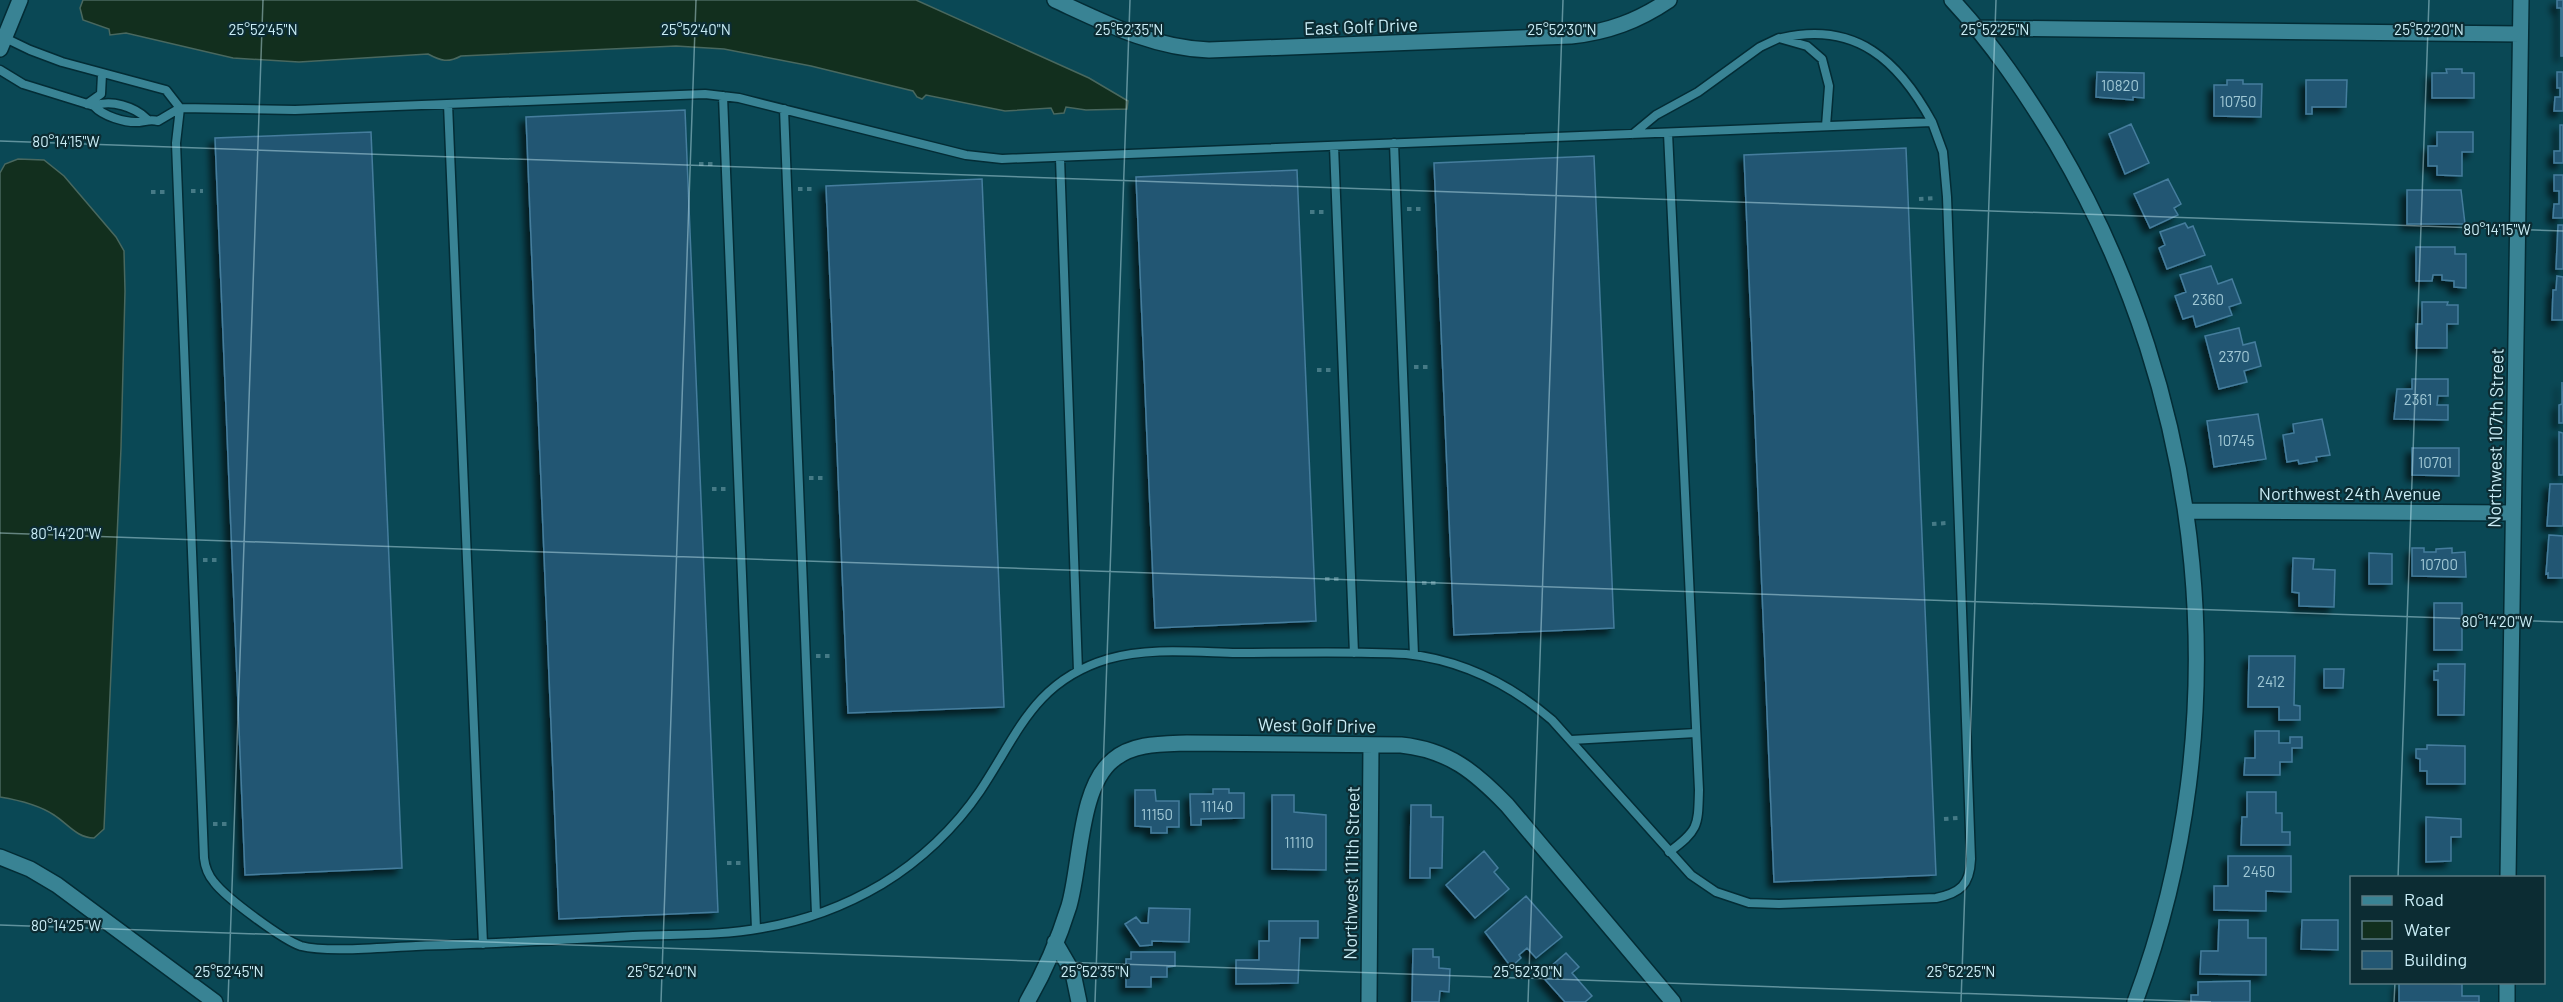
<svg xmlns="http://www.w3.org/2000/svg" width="2563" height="1002" viewBox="0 0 2563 1002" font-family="Barlow,sans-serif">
  <defs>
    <filter id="shadow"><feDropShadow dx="-5.5" dy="5.5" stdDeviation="3" flood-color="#0009"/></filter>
  </defs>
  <rect width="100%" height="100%" fill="#0a4855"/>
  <path fill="#122f1e" stroke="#49685f" stroke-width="1.5" d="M83,0H916L1089,78L1128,101L1127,109L1086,110L1066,107L1064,113L1054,114L1051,108L1005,111L926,95L922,99L917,97L913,91L811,66L724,49L676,46L461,56C448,63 441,61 428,54L299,62L233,58L126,33L110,35L109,29L83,20L80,8Z
    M18,159L44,160L64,176L116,237L124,251L125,291L121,448L104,829L94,838C77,838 68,824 54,815C39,805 18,800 0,797V173L5,164Z"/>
  <path fill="#235773" stroke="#457d9d" stroke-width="1.5" filter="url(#shadow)" d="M2557,0H2563V56H2561V8H2557Z
    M2446,69H2462V73H2474V98H2432V73H2447Z
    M2097,72L2144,73V98L2133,97V100L2096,97Z
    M2557,72H2563V111H2554L2555,97H2560V88H2557Z
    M2227,80H2243V84H2262L2261,117L2214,116V85H2227Z
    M2306,80H2347L2346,107H2312V114H2306Z
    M685,110L718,912L559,919L526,117Z
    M2131,124L2149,163L2125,174L2109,134Z
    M2560,125H2563V163H2554V151H2560Z
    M371,132L402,868L245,875L215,138Z
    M2437,132H2473V152H2462V176L2437,175V166H2428V146H2437Z
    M1906,148L1936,875L1774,882L1744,155Z
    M1594,156L1614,628L1454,635L1434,163Z
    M1297,170L1316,621L1155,628L1136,177Z
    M2554,175H2563V218H2553L2554,204H2559V191H2554Z
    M982,179L1004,707L848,713L826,186Z
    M2168,179L2181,204L2174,208L2178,215L2150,228L2134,194Z
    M2407,190H2461L2465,224H2407Z
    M2185,223L2188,228L2193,226L2205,255L2167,269L2159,248L2165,245L2160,232Z
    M2558,225H2563V269H2556Z
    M2416,247H2455V254H2466V288L2454,287V281L2442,280V275H2433L2432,281H2416Z
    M2211,266L2218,284L2232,279L2241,303L2229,307L2232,315L2196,327L2193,316L2183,319L2175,296L2186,292L2180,275Z
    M2557,276L2563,277V320H2552L2553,290H2556Z
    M2422,302H2448L2447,305H2458V324H2447V348H2416V324H2422Z
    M2239,328L2243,345L2255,342L2261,366L2244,371L2247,382L2219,389L2205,336Z
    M2412,379H2448V396H2438L2437,405H2448V420L2394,419L2397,389H2412Z
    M2562,382L2563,423H2559V405L2562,404Z
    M2258,414L2266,459L2214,467L2207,421Z
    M2322,419L2330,455L2316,457L2317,461L2299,464L2298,460L2287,462L2283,435L2294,433L2293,424Z
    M2559,432L2563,433V475H2559Z
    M2412,448H2459V476L2412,475Z
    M2550,484H2563V526H2547Z
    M2549,535L2563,536V578H2548V573L2546,574Z
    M2412,548H2424V552H2436V549L2452,548V553L2465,552L2466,577L2412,576Z
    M2369,553L2392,554V584H2369Z
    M2293,558L2314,559L2313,569L2335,570L2334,607L2299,606V593L2292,592Z
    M2434,603H2462V650H2434Z
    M2249,656H2295L2294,705L2300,706V720H2279V707H2248Z
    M2438,664H2465L2464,715H2438V680H2434V671H2438Z
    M2324,669H2344L2343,688H2324Z
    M2255,731H2279V743H2290V737H2302V748H2292V762H2280V775H2244L2245,758H2255Z
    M2427,745L2465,746V784H2427V771H2420V759L2416,758V749H2427Z
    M1213,789H1229V793H1244V818L1201,819V825H1191L1190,794H1213Z
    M1135,790H1155L1156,801H1179V827H1167V833H1151V827L1135,826Z
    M2247,792H2276V813H2282V832H2290V845H2241L2242,817H2247Z
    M1272,795H1294V812L1326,815V870L1272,869Z
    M1411,805H1431V817H1443L1442,868H1430V878H1410Z
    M2426,817L2461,819V837H2451V861L2426,862Z
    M1484,851L1498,868L1494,872L1509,889L1475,918L1446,885Z
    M2228,856H2291V892L2266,891V911L2214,910V886H2228Z
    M1526,896L1562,937L1536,958L1527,948L1519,955L1521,958L1511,967L1485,932Z
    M1149,908L1190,909L1189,942L1152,941V945L1140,946L1125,924L1136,917L1141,923H1148Z
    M2219,920H2248V938H2266V975L2200,974L2201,951H2218Z
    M2302,920H2338V950L2301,949Z
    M1269,921H1318V938H1300L1298,983L1236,984V960H1259V941H1269Z
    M1413,949H1433V957H1439V968L1450,969L1449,992L1440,991L1439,1002H1412Z
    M1131,952H1175V966L1167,967V977H1151V987H1126V959H1131Z
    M1566,953L1579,967L1572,973L1592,996L1585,1002H1565L1541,975Z
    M2250,981V1002H2191V995H2198V982Z
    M2432,982L2462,984V996H2479V1002H2399V983Z"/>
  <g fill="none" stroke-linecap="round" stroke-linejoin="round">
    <g stroke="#032c35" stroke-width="11">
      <path id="service" d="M1782,38C1856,21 1899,61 1932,122
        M0,70L23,84L94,106C103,116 125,123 139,122C147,121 150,119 158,121L180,108L166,90L62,62L30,50L3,37
        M705,94L739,98L966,155L1002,159L1932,122L1943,152L1947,197L1971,859C1970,885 1960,893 1936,898L1779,904L1749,903L1716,892L1691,875L1552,720C1510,684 1461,660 1406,654C1350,651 1293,653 1237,653C1195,652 1148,647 1108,659C1034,681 1018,734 980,791C955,828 920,861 882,884C845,906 805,921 762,928C720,936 676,934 633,936C561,940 489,944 416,946C387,947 328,953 301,946C283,940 226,898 214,882C208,875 205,867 204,858L176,143L180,108L295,110Z
        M723,96L756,929
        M87,104L101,94L102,74
        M448,104L483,944
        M94,106C111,99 135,107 147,119
        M784,109L816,914
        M1668,133L1699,790C1698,826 1699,830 1669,852
        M1633,134L1656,115L1698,92L1760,47L1779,38L1807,46L1822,59L1829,86L1826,126
        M1394,143L1414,655
        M1334,146L1354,653
        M1060,158L1078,671
        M1571,740L1696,733"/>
    </g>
    <g stroke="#032c35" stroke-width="18">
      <path id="minor" d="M1055,0C1105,23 1153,48 1209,50L1571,36C1608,32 1638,21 1669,0
        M1952,0C1993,44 2025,92 2056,143C2208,400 2240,722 2135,1002
        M1977,28L2520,34
        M0,49L20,0
        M2186,511L2513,513
        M0,857L30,869L57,885L215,1002
        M2508,878L2521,0
        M1055,942L1073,973L1079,1002
        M1027,1002C1044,973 1059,938 1069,906C1081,865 1079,787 1113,760C1133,743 1162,744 1187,743L1401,745C1449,750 1475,772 1507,805L1673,1002
        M1369,1002L1371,745
        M2507,1002V982"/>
    </g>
    <path stroke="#457a86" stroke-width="4" stroke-dasharray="4.5 4.5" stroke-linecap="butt" d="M699,164H713
      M798,189H812
      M191,191H203
      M151,192H166
      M1919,199L1937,198
      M1407,209H1422
      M1310,212H1324
      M1414,367H1428
      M1317,370H1331
      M809,478H823
      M712,489H727
      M1932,524L1947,523
      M203,560H217
      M1325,579H1339
      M1422,583H1436
      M816,656H830
      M1944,819L1958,818
      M213,824H228
      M727,863H741"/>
    <use href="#service" stroke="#398394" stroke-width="8"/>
    <use href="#minor" stroke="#398394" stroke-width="15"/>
  </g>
  <path fill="none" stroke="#caedf6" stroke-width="1.5" stroke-opacity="0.45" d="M0,141L2563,231M0,533L2563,622M2398,878L2429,0M0,925L2211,1002M228,1002L263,0M661,1002L696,0M1095,1002L1130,0M1528,1002L1563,0M1961,1002L1996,0M2394,1002L2395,982"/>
  <g text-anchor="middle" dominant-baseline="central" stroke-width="4.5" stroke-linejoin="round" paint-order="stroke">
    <g font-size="15" fill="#a0c8d5">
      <text x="2120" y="85">10820</text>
      <text x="2238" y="101">10750</text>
      <text x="2208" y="299">2360</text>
      <text x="2234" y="356">2370</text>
      <text x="2418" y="399">2361</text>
      <text x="2236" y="440">10745</text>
      <text x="2435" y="462">10701</text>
      <text x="2439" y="564">10700</text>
      <text x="2271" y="681">2412</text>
      <text x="1217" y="806">11140</text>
      <text x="1157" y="814">11150</text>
      <text x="1299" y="842">11110</text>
      <text x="2259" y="871">2450</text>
    </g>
    <g font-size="18" fill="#caedf6" stroke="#0c2c33">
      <text transform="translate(1361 26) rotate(-2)">East Golf Drive</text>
      <text transform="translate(2495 438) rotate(-89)">Northwest 107th Street</text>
      <text x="2350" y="493">Northwest 24th Avenue</text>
      <text transform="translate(1317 725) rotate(1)">West Golf Drive</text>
      <text transform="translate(1351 873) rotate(-89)">Northwest 111th Street</text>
    </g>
  </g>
  <g font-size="15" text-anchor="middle" fill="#caedf6" stroke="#0c2c33" stroke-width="4.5" stroke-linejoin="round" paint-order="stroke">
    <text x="263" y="35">25°52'45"N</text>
    <text x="696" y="35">25°52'40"N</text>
    <text x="1129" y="35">25°52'35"N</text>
    <text x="1562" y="35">25°52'30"N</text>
    <text x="1995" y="35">25°52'25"N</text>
    <text x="2429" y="35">25°52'20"N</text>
    <text x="66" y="147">80°14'15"W</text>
    <text x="2497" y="235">80°14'15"W</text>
    <text x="66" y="539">80°14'20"W</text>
    <text x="2497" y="627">80°14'20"W</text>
    <text x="66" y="931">80°14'25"W</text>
    <text x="229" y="977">25°52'45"N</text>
    <text x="662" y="977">25°52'40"N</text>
    <text x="1095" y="977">25°52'35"N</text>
    <text x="1528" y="977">25°52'30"N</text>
    <text x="1961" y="977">25°52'25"N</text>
  </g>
  <rect x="2350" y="876" width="195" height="108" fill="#0c2c33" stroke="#587981" stroke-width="1.5"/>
  <rect x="2362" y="896" width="30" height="9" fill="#398394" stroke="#587981" stroke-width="1.5"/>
  <text x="2404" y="906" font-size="18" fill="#caedf6">Road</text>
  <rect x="2362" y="921" width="30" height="18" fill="#122f1e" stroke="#587981" stroke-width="1.5"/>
  <text x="2404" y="936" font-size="18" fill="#caedf6">Water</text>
  <rect x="2362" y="951" width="30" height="18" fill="#235773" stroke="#587981" stroke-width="1.5"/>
  <text x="2404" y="966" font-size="18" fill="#caedf6">Building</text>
</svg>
